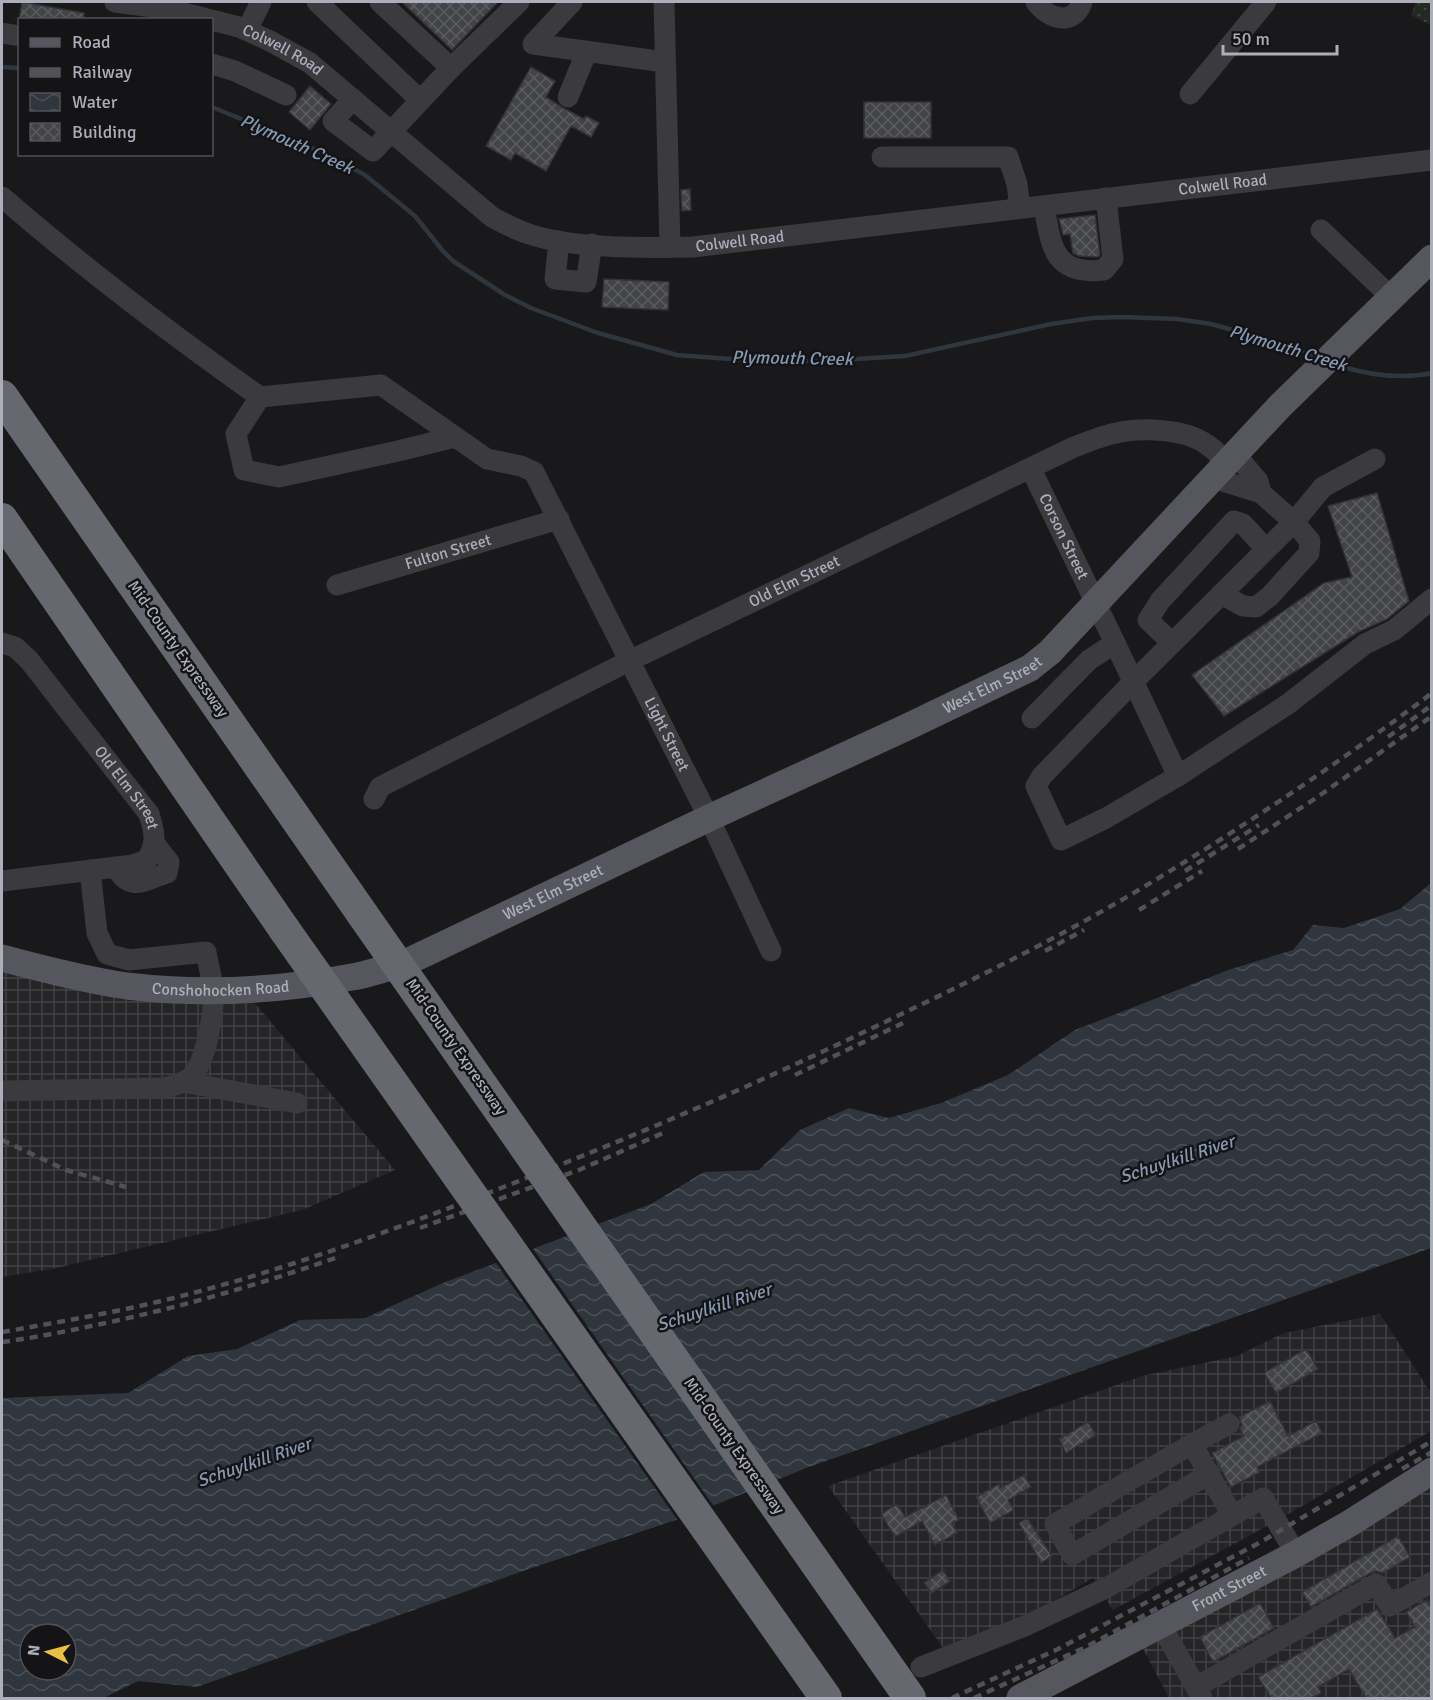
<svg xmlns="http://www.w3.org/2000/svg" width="1433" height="1700" viewBox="0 0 1433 1700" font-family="Signika,sans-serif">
  <defs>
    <pattern id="industrial-grid" width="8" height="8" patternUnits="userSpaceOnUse" patternTransform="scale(1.5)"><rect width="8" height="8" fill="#252527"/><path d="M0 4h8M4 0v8" fill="none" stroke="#424244"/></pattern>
    <pattern id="park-dots" width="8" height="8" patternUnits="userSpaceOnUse" patternTransform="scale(1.5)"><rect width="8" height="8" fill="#232a24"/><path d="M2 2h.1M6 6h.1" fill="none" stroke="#404642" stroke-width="1.8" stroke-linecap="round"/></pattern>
    <pattern id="water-waves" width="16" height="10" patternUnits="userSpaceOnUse" patternTransform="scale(1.5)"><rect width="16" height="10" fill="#2f363e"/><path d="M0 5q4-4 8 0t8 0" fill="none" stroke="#4a5158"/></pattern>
    <pattern id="building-cross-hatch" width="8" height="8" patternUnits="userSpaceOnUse" patternTransform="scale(1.5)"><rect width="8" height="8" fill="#434447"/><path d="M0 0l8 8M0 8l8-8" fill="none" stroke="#5b5c5f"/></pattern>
  </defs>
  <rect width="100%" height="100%" fill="#19181a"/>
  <path fill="url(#industrial-grid)" d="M2,968L249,996L395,1170L302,1210L52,1269L2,1277Z
    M1380,1314L1431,1393V1431L1287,1515L1113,1610L1093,1578L1016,1623L946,1652L828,1486L1142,1376L1237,1356L1284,1333Z
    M1431,1486V1698H1169L1141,1645Z"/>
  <path fill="url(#park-dots)" d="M1416,2H1431V25L1411,15Z"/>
  <path fill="url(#water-waves)" fill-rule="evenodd" d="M1431,883V1248L809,1467L685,1517L523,1571L197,1687L138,1681L104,1698H2V1398L128,1393L188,1356L237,1349L300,1320L365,1318L443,1283L651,1204L704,1172L759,1170L800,1130L849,1108L889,1118L941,1103L1008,1075L1075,1030L1231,969L1293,950L1313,925L1344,928L1400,909ZM30,1634H66V1670H30Z"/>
  <path fill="#19181a" d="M531,1246L715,1508L679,1522L494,1260Z"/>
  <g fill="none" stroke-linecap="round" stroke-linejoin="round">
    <path stroke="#2f363e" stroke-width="4.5" d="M2,67L20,68
      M212,107L326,154L365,175L415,216L443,251L453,261L505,295L531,308L598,333L677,355L757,361H823L905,356L1051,324L1092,318L1122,317L1177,319L1211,324L1276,342L1318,358
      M1337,365C1368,375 1399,380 1432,373"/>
  </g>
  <path fill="url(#building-cross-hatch)" stroke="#333336" stroke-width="1.5" d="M22,2L84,13V20H19Z
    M402,2H498L452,50Z
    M531,67L555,81L546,97L563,108L584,119L586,116L599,123L591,137L571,126L546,171L515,153L511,160L486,146Z
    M310,86L331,104L310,130L289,112Z
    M864,102H931V138H864Z
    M690,189L691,210L682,211L681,190Z
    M1095,215L1100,255L1098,257L1079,256L1073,253L1070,234L1063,235L1059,219Z
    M604,279L669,282L668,310L602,307Z
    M1377,493L1409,601L1387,619L1358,632L1224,716L1192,675L1324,583L1352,577L1328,506Z
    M1306,1349L1318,1369L1276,1393L1264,1373Z
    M1270,1401L1288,1436L1316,1421L1322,1433L1257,1467L1260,1472L1231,1487L1212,1453L1244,1436L1240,1429L1242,1424L1239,1417Z
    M1088,1422L1096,1435L1066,1453L1059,1439Z
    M1024,1475L1031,1487L1008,1500L1014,1510L990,1523L976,1497L999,1484L1000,1488Z
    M946,1495L959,1520L952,1523L957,1533L935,1545L922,1521L895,1537L881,1514L897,1504L905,1517Z
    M1027,1518L1052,1556L1041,1563L1019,1523Z
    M1398,1536L1410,1557L1383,1573L1376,1571L1370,1573L1311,1607L1302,1592Z
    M943,1570L950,1581L932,1593L924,1583Z
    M1427,1600L1431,1608V1698H1366L1349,1669L1318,1687L1321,1693L1311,1698H1271L1258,1677L1377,1609L1395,1638L1415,1627L1406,1612Z
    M1260,1603L1274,1628L1213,1662L1200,1637Z"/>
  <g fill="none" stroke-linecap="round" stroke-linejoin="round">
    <g stroke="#3a3a3f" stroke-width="21">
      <path id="s1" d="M115,2L168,9L239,27L270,41L310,63L492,217C503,223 514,229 526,233C570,249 645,248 693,247L1432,160"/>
      <path d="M317,2L420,100"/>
      <path d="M572,2L533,44L665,62"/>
      <path d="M664,2L670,247"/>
      <path d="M1036,2C1048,19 1074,27 1082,2"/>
      <path d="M247,30L261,2"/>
      <path d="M2,33L20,36"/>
      <path d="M212,64L235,71L286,95"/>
      <path d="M451,68L519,2"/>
      <path d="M1190,94L1266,2"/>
      <path d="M568,97L587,51"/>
      <path d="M353,99L333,121L373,151L451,68L380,2"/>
      <path d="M882,157H1008L1017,184L1020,208"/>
      <path d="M2,197C84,268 171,334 260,397"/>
      <path d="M1044,206C1051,247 1054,276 1104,270L1113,259L1106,198"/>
      <path d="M1321,230L1391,297"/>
      <path d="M559,241L555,279L586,282L592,244"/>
      <path id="s2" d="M455,437L398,451L279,477L244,470L236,434L260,397L381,385L487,459L521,466L534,472L709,818L771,951"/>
      <path d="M1235,454L1258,481L1261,493"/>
      <path d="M1375,459L1323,487L1294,522L1134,681L1042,776L1036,786L1061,840L1106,818L1178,776L1288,704L1365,644L1394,630L1432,599"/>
      <path id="s3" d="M1031,469L1115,643L1089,660L1032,718"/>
      <path d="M1213,478L1261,493L1294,522L1310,541L1309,553L1270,596L1256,607L1243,606L1221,594"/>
      <path id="s4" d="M337,585L559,519"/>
      <path id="s5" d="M2,643L15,647L29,660L149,814C155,833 157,842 147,860L133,865L2,881"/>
      <path d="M1115,643L1178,776"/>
      <path d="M1172,643L1148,620L1160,601L1234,521L1243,524L1266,549"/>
      <path id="s6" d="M374,799L380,787L629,661L1072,448C1087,442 1101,436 1116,433C1141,427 1185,429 1206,444C1214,449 1220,456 1227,462"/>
      <path d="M116,867C130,893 144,880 167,873L169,862L154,843"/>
      <path d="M183,1082L297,1103"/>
      <path d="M2,1091L163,1088C172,1086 182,1084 190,1078C206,1065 215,1009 213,989C212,977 208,964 206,952L129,960L107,954L97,933L90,870"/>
      <path d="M1229,1424L1192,1444L1232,1515"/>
      <path d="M1192,1444L1055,1524L1072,1555L1209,1474"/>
      <path d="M1161,1625L1202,1698"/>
      <path d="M921,1667L1025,1626L1106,1588L1263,1498L1296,1554"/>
      <path d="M1196,1687L1376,1584L1390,1606L1432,1582"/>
    </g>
    <g stroke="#56575e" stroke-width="27">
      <path id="s7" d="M2,958C43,969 85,980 127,986C202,995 277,991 352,977C369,974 387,968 405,963L709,818L905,728L1030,668L1050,652L1280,406L1432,258"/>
      <path id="s8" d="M1020,1698L1296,1554L1352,1522L1432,1471"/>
    </g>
    <path stroke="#666870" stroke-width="32" d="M2,396L363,915
      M2,519L284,929"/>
    <path stroke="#515258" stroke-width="4.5" stroke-dasharray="8 6" stroke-linecap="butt" d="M1388,737L1432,705
      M1238,849L1316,798L1432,716
      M1185,871L1259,825
      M1139,910L1202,871
      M1045,951L1084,930
      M795,1075L903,1023
      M2,1140L66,1170L126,1187
      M420,1228L579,1170L663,1133
      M2,1332C54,1323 106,1314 157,1302C296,1269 430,1216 562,1164C673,1120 782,1072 889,1020C975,979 1060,937 1142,888C1242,828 1339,763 1432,693
      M2,1342C40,1337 77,1329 115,1321C192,1304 267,1282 341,1256
      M1402,1469L1432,1452
      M952,1698L1058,1649L1259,1543L1432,1441
      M974,1698L1086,1647L1249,1558"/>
    <path stroke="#666870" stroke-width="32" d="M363,915L910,1698
      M284,929L826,1698"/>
  </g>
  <g text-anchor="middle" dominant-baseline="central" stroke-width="5" stroke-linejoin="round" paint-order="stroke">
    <g font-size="16" fill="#acafb9" stroke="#141315">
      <text stroke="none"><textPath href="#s1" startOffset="176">Colwell Road</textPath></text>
      <text stroke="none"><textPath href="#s1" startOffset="1184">Colwell Road</textPath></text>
      <text stroke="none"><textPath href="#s1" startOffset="698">Colwell Road</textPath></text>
      <text stroke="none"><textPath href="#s3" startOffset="75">Corson Street</textPath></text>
      <text stroke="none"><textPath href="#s4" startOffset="116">Fulton Street</textPath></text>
      <text stroke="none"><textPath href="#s6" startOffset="476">Old Elm Street</textPath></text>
      <text transform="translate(178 649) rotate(55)">Mid-County Expressway</text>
      <text stroke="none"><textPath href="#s7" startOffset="1059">West Elm Street</textPath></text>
      <text stroke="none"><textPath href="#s2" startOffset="891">Light Street</textPath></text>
      <text stroke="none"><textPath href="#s5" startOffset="194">Old Elm Street</textPath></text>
      <text stroke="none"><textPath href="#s7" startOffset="573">West Elm Street</textPath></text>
      <text stroke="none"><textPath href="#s7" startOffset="222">Conshohocken Road</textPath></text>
      <text transform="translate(456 1047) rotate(55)">Mid-County Expressway</text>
      <text transform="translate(734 1446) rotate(55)">Mid-County Expressway</text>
      <text stroke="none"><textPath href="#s8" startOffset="236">Front Street</textPath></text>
    </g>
    <g font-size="18" font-style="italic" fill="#8599b2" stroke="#141315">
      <text transform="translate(297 144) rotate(24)">Plymouth Creek</text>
      <text transform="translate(1288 348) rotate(17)">Plymouth Creek</text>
      <text transform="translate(792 358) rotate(1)">Plymouth Creek</text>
      <text transform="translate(1177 1159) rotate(-18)">Schuylkill River</text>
      <text transform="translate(714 1307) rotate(-18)">Schuylkill River</text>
      <text transform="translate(254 1462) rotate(-19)">Schuylkill River</text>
    </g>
  </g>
  <rect width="1433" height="1700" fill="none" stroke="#acafb9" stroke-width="6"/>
  <rect x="18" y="18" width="195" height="138" fill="#141315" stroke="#515157" stroke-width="1.5"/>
  <rect x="30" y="38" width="30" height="9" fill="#56575e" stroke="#515157" stroke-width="1.5"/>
  <text x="72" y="48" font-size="18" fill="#acafb9">Road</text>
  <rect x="30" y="68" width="30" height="9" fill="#515258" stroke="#515157" stroke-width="1.5"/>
  <text x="72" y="78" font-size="18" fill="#acafb9">Railway</text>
  <rect x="30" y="93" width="30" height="18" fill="url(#water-waves)" stroke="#515157" stroke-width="1.5"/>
  <text x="72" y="108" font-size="18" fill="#acafb9">Water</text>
  <rect x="30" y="123" width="30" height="18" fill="url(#building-cross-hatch)" stroke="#515157" stroke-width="1.5"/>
  <text x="72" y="138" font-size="18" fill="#acafb9">Building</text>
  <g transform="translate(48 1652) rotate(276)"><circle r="28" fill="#141315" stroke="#515157" stroke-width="1.5"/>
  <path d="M0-4.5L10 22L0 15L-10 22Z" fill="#e8c043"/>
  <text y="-9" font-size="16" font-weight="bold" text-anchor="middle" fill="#acafb9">N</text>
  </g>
  <path d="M1223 45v9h114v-9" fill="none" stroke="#acafb9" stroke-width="3"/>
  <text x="1232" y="45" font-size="18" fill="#acafb9" stroke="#141315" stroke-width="4.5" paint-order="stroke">50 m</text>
</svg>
